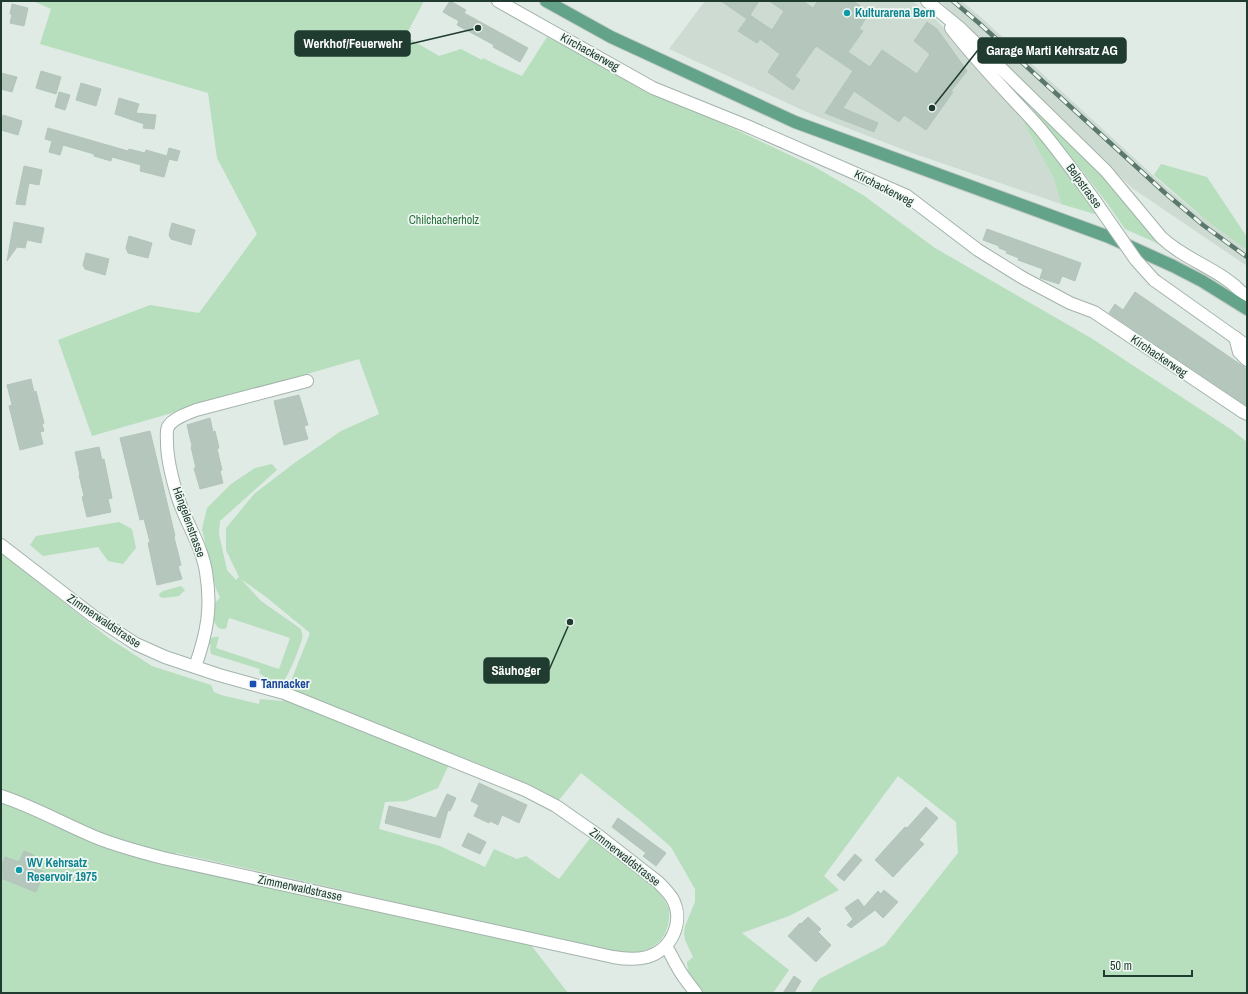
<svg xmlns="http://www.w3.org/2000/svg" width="1248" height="994" viewBox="0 0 1248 994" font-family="'Archivo Narrow',sans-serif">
  <rect width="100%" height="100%" fill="#e0ebe5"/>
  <path fill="#cedbd3" d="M705,1H912L932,16L960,44L1020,116L1054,179L1061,204L912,153L811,114L669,49Z
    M940,1H962L984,20L1168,189L1207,221L1247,250V266L1132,188Z"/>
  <path fill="#b7debd" d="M33,1H424L404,39L412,40L439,56L461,49L482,60L483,58L499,66L522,76L547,37L621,75L692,109L813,166L863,195L935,248L1091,338L1232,430L1247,442V993H810L819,979L885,945L958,853L956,822L898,776L824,876L839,890L789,916L742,933L789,970L773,993H704L688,971L687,962L693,957L685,940L684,934L685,926L695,902V889L671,847L640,820L581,773L559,800L531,785L454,754L438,788L406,801L385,802L379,829L440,846L485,867L494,849L517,859L526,856L559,879L591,837C610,852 665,888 669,910C670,919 668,929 663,937C657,946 645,951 635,953C627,954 618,952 610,951C465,919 321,884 176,853L174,867L313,895L531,945L568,993H1V553L110,639L152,666L211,685L214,692L221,695L259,704L260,699L283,701L310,633L266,597L241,579L261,601L301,629C302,632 303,636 302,639C299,650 288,678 280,686L275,684L259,673L260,669L211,654L210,648L211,645L207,644C209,638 213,636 219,637L216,648L279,669L290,638L229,618C228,620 227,626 226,628C224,630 221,629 219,628C212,623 213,613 213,606L220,597L216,589L202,529L207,508L231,484L255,468L272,464L277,470L220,521L219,534L227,570L236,580L239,577L226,550V528L254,494L293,464L341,431L379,414L359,359L92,436L58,340L150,305L199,313L257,234L217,158L208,93L40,44L51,9Z
    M1034,107L1064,135L1135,210L1161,245L1125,229L1107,203L1072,158L1033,112Z
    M1020,116C1049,147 1074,181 1098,215L1061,204L1054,179Z
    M1161,164L1207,177L1247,237V250L1207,221L1154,175Z
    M119,522L132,529L136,548L123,564L108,561L98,547L43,556L30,545L36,536Z
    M181,586L185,590L179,596L164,598L160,597L159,594L163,591Z"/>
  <path fill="#b5c6bd" stroke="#b2c5bb" d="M450,1L466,10L464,13L528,48L520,62L493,47L494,45L457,25L459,21L443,12Z
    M721,1H759L750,15L772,30L784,11L769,1H803L813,8L818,1H853L870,12L859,29L863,31L848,52L870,67L882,50L917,74L930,54L914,41L927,22L937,29L967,71L951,91L953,92L926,130L904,115L899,122L854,91L843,108L878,123L874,132L825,113L853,71L816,46L795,76L800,80L793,90L768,72L780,54L760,39L757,43L738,31L747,19Z
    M12,4L28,8L24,26L10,23L12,14H10Z
    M41,71L61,77L56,94L36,88Z
    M1,73L17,77L12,92L1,89Z
    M81,83L101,89L96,106L76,100Z
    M59,92L70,95L65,110L55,107Z
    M119,98L139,104L136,113L156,115L154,129L143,128L144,124L115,114Z
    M3,115L22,121L18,135L1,130V116L3,117Z
    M48,128L128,151L129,149L145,153L146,150L167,156L169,148L180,151L177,161L169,159L164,177L140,171L141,165L112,157L111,161L94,156V154L63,145L60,155L49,152L52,141L45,139Z
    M24,166L42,170L39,185L29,183L25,205L16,204Z
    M14,222L44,228L41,243L27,240L25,248L17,247L7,261Z
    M172,223L195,230L191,245L171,239L169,235Z
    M987,229L1081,263L1075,281L1062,276L1059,284L1040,278L1043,269L1018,260L1019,258L1006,253L1007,251L999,248V246L983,240Z
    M129,236L152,243L148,258L128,253L126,248Z
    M86,253L109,259L105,275L85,269L83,265Z
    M1135,292L1247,369V406L1109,313L1115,304L1123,310Z
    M31,379L34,392L36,391L44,423L42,424L44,431L40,432L43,444L20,450L9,406L12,405L7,385Z
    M299,395L308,425L304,426L308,439L284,445L274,401Z
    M210,418L213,432L215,431L219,448L217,449L222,470L220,471L223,483L200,489L194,468H196L191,447L192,446L187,425Z
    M150,431L175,536L174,537L181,565L178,566L182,579L157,585L148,543L150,542L144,519L140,520L120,438Z
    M99,447L102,460L104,459L112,498L108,499L111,512L87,517L82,497L84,496L79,475H80L75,452Z
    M479,783L527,805L519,823L502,815L498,825L490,821L489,823L474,816L479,805L471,801Z
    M447,794L456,798L450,811L448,810L440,838L385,823L389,806L436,818Z
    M926,807L938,818L919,840L924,844L893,877L875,860L905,827L907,828Z
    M618,818L666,853L656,866L643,856L646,853L612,827Z
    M468,833L486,842L480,854L462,846Z
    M24,851L34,855L30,867L44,872L36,892L1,878V867L5,857L19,862Z
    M855,854L862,860L844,881L837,875Z
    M884,890L898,902L883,918L875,910L851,928L847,925L853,919L845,908L858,899L864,907L878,891L881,894Z
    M808,917L821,929L818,932L831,945L816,962L788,936L800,923L801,924Z
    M794,976L801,981L794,993H783Z"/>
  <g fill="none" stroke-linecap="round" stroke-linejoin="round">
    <g stroke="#a3b3ab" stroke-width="14">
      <path id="minor" d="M498,1L653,88L747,126L907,196L978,250L1023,278L1070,303L1094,312L1243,412L1247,414
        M927,1L961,29L1106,171L1161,237C1187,262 1223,269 1247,298
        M951,28C977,62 1007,92 1036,124C1057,148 1076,175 1095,201
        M1154,280L1247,346
        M1235,337L1239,352L1247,360
        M1,545L93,616L136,644L165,657L219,675L284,693L525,790L556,806L599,836L658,882C663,887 668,892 672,898C685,921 672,950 647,957C636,960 624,959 613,957L163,858C140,852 117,846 95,837C64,824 34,807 1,796
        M195,667C207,633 212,608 206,572C202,546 186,523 178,498C173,482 167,459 167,442C167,438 166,431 168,427C172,419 188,413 196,410L307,381
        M666,947C671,953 673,960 677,966C682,976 689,984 696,993"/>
    </g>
    <g stroke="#c1c8c5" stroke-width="14">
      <path id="major" d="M546,1L611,37L795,122L1109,237L1173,266L1202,281L1247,309"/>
    </g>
    <use href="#minor" stroke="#fff" stroke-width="12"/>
    <use href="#major" stroke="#62a38a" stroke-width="12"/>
    <g stroke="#5a786c" stroke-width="4.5">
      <path id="rail" d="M953,1L980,24L1165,193L1203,225L1247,257"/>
    </g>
    <use href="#rail" stroke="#f0f8f3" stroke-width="3" stroke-dasharray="9" stroke-linecap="butt"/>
    <g stroke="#a3b3ab" stroke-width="14" stroke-linecap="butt">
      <path id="minor-bridge" d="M1095,201L1136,260L1154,280"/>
    </g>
    <use href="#minor-bridge" stroke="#fff" stroke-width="12"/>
  </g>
  <g fill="#0f9aa8" stroke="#f0f8f3" stroke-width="1.5">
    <circle cx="847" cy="13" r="4"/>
    <circle cx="19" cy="870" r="4"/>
  </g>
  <rect fill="#1a4fb4" stroke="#f0f8f3" stroke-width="1.5" x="249" y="680" width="8" height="8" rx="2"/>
  <g text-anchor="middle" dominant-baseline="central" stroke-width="3.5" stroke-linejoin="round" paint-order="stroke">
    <g font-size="12" font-weight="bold" fill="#0d838f" stroke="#f0f8f3" text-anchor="start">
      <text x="855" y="13">Kulturarena Bern</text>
      <text x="27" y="863">WV Kehrsatz<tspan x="27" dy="14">Reservoir 1975</tspan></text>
    </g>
    <g font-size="12" fill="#203c31" stroke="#f0f8f3">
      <text transform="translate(590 52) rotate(29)">Kirchackerweg</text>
      <text transform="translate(1084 186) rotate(54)">Belpstrasse</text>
      <text transform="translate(884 188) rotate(27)">Kirchackerweg</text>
      <text transform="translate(1159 356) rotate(34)">Kirchackerweg</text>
      <text transform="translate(189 522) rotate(70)">Hängelenstrasse</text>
      <text transform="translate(104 621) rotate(34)">Zimmerwaldstrasse</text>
      <text transform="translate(625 857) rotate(38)">Zimmerwaldstrasse</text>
      <text transform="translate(300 888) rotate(12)">Zimmerwaldstrasse</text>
    </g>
    <g font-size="12" fill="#29743d" stroke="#f0f8f3">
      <text x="444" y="220">Chilchacherholz</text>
    </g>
    <g font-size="12" font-weight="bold" fill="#164399" stroke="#f0f8f3" text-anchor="start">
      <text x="261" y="684">Tannacker</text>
    </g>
  </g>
  <path fill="none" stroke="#203c31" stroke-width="1.5" d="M478 28L410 44M932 108L978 50M570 622L549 670"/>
  <g fill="#203c31" stroke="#f0f8f3" stroke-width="1.5">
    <circle cx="478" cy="28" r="4"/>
    <circle cx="932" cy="108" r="4"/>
    <circle cx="570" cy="622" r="4"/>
  </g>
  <g fill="#203c31" stroke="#203c31" stroke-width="1.5">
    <rect x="295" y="31" width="115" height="25" rx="4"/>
    <rect x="978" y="38" width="148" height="25" rx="4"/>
    <rect x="484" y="658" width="65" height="25" rx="4"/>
  </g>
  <g font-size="13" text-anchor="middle" font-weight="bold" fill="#fff">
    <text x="353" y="48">Werkhof/Feuerwehr</text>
    <text x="1052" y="55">Garage Marti Kehrsatz AG</text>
    <text x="516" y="675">Säuhoger</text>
  </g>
  <rect width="1248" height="994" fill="none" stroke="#203c31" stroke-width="4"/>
  <path d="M1104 970v6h88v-6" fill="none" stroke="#203c31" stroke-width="2"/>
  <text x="1110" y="970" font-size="12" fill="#203c31" stroke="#f0f8f3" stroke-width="3" paint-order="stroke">50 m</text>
</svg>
